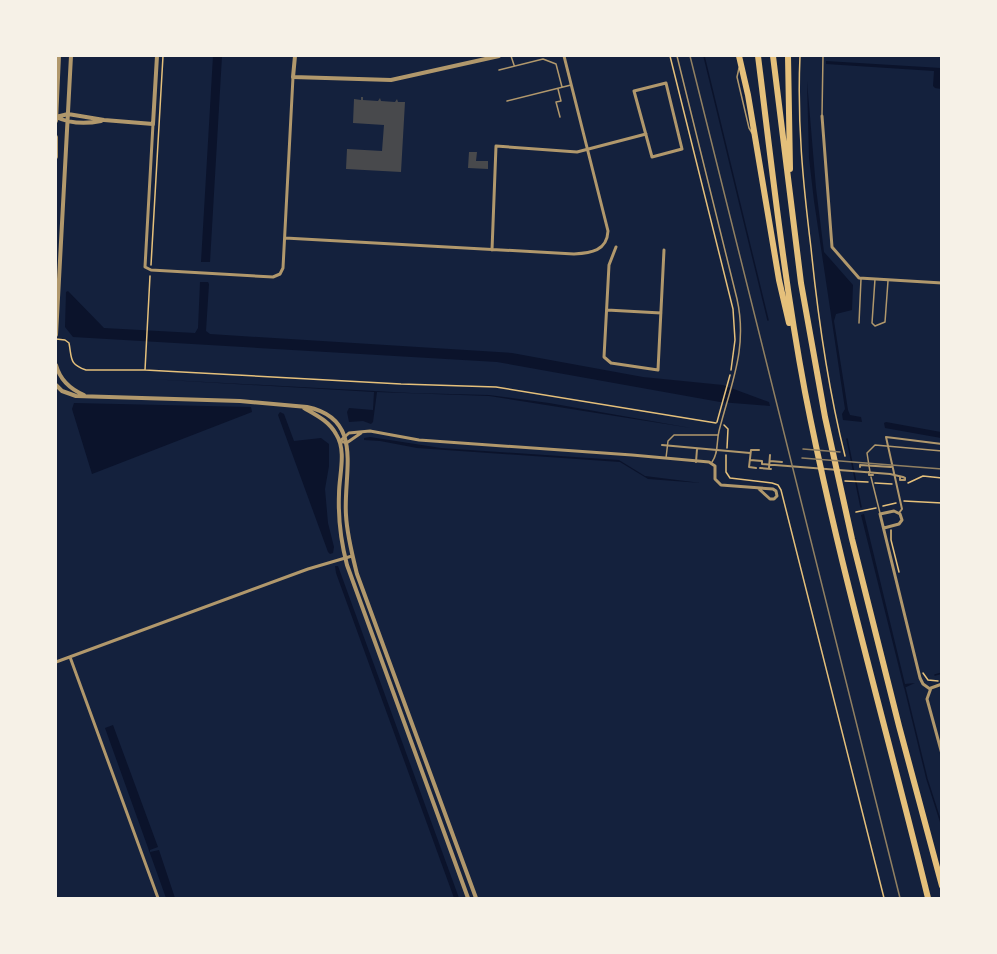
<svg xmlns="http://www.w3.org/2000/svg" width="997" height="954" viewBox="0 0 997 954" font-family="Montserrat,sans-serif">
  <rect width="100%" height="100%" fill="#14213d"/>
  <path fill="#0b132b" d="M213,56H222L210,262H201Z
    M826,61L941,68V89L935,88L933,86L934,71L826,64Z
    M807,81L816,188L824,252L853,285L852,310L836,314L834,321L848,410L850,415L861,417L862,422L843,420L842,414L845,409L814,201L809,158Z
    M200,282H208L209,284L206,331L210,334L512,353L643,377L723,385L769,402L770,406L720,402L497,362L73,337L65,327L66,292L68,291L104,328L195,333L198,328Z
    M150,379L411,393L489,395L549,403L691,428L489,396L377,392L373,422L371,424L363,421L349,422L347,412L349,408L373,410L374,392Z
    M74,403L251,407L252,412L92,474L72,409Z
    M280,412L284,414L294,441L321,438L329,444V466L325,489L328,523L334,547L333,553L330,554L328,552L278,415Z
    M886,422L941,432V438L885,428L884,423Z
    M370,437L441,448L619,460L645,476L701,483L648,479L620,462L417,448L380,441L364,440V438Z
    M864,514L905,684L915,683L904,688L861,515Z
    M335,566H338L459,898H454L336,573Z
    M113,725L158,847L150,850V852L159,850L175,898H166L105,728Z"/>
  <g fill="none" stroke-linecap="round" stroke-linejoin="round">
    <path stroke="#0b132b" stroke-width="1.5" d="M704,56L768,320
      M847,439L861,507
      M935,675L942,673
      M905,688L927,779L942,826"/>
  </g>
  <path fill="#48494c" d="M361,97H363V100L378,101L380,98L381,101L395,102L397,99L398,102H405L401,172L346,169L347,149L382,151L384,125L353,123L354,99L361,100Z
    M469,152H477L476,161H488V169L468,168Z"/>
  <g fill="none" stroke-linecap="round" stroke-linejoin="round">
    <path stroke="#e5c07b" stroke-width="1.5" d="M670,56L733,309L735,340L731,370
      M800,56C797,121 803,183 811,248C818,318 828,388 845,456
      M151,265L163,56
      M56,339L65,340L69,343C72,359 69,364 86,370H145L401,384L496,387L716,423
      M145,370L150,276
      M717,422L730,375
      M724,425L728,429L727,448
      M726,455V472L730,478L772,483L778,485L781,490L884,898
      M845,481L868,482
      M875,483L892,484
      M908,483L923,476L942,478
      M904,501L942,503
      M883,506L896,503
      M856,512L876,508
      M891,530V540L899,572
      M923,673L928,680L938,681"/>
    <path stroke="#b1986c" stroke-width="1.5" d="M511,56L514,65
      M677,56L737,299C748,348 731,384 719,431C716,443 719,452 712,462
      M739,68L737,77L749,128L752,133
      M499,70L543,59L556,64L562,87
      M558,89L561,101L556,102L560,117
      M507,101L571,85
      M822,115L823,56
      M875,279L872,323L875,326L885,322L888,281
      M859,323L861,279
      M666,458L668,441L674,435H718
      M870,472L867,453L875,445L942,451
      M871,477L880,513"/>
    <path stroke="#b1986c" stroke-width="2" d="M662,445L750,453
      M750,460L762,461V464L890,474L903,477
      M770,461L782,462
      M696,462L697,449
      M860,467V465L891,467
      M756,468L749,467L751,450H759
      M760,468L771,469
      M769,468L770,455
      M869,472V475H873
      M900,477V480H905V478L903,477
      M899,513L902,509L886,437L942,444"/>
    <path stroke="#b1986c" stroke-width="3" d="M666,83L682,149L652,157L634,91Z
      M822,116L832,247L859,278L942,283
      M153,124L145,267L151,270L273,277L280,274L283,268L293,77
      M285,238L574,254C591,253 607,251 608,231L564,56
      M616,247L609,265L604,357L611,363L658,370L664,250
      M492,250L496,146L577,152L646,134
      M607,310L661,313
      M340,441L349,433L370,431L419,440L632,455L709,462L715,466V479L721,485L773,489L776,491L777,496L774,499H770L759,489
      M343,442H348L361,433
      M884,528L899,524L902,520L900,514L894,511L880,514L920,678L923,684L930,689
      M70,657L158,898
      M56,662L308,569L352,556
      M942,684L931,688L927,699L942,754"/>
    <path stroke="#b1986c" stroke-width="4" d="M295,56L293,77L391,80L499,56
      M56,117L68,114L104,120L153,124L157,56
      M56,117C71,124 86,124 101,121
      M56,121L59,56
      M56,137V157
      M56,335L71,56
      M56,365C60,380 70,389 84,395
      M56,385L62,391L76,396L240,401L307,407C365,419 343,473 346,515C347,535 352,554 357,574L476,898
      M304,408C316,415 329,421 336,434C347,451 339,475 339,494C338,518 341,542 347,565L468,898"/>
    <path stroke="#e5c07b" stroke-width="6" d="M739,56L748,95L779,280L789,323
      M758,56C772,168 784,280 805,392C838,562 887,730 928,898
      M773,56L801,283L825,417L852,539L899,726L942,886
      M788,56L790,169"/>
    <path stroke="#918062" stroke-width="1.5" d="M803,449L840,452
      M802,458L942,469"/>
    <path stroke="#918062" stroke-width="1.5" d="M690,56L900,898"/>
  </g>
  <rect width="997" height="954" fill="none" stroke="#f6f1e7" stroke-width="114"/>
</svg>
